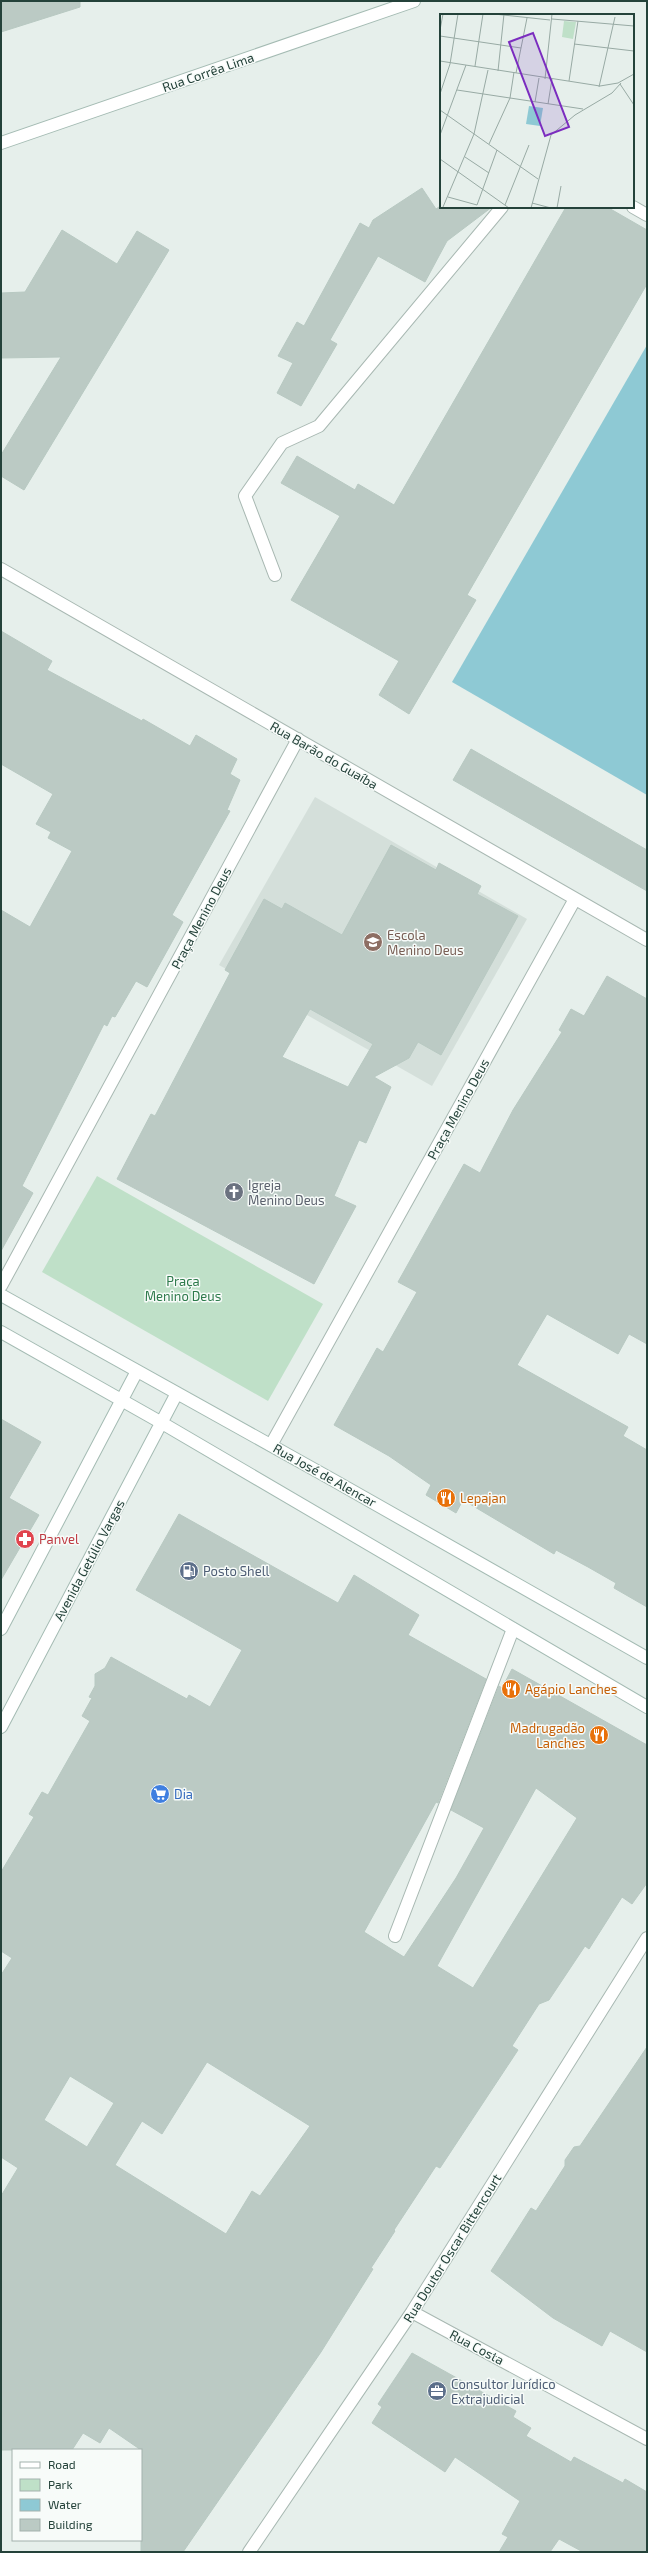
<svg xmlns="http://www.w3.org/2000/svg" width="648" height="2553" viewBox="0 0 648 2553" font-family="'Exo 2',sans-serif">
  <rect width="100%" height="100%" fill="#e6efeb"/>
  <path fill="#d4dfda" d="M315,797L527,919L432,1086L219,965Z"/>
  <path fill="#bfe0c8" d="M97,1176L323,1304L268,1401L42,1272Z"/>
  <path fill="#8ec9d4" d="M647,345V795L452,682Z"/>
  <path fill="#bbcac4" stroke="#b8c9c2" fill-rule="evenodd" d="M1,1H80V7L1,32Z
    M422,188L436,209L439,207H492L447,241L425,282L378,256L330,340L337,344L301,406L277,393L293,363L278,356L297,322L304,326L360,223L369,228L373,220Z
    M566,207H607L647,230V284L467,595L476,600L409,714L379,695L399,661L291,600L340,516L281,483L297,456L355,490L358,484L394,505Z
    M62,230L117,264L137,231L169,250L24,490L1,476V455L61,357L1,358V293L25,292Z
    M1,631L52,661L47,670L142,721L143,719L190,746L196,735L237,759L230,774L240,780L227,810L230,811L172,915L183,922L147,987L136,981L115,1017L112,1016L107,1026L104,1024L22,1186L33,1193L1,1251V910L30,927L72,851L48,838L51,832L36,824L53,794L1,764Z
    M471,749L647,850V891L453,780Z
    M391,845L436,870L439,863L481,886L477,894L518,916L441,1055L418,1042L409,1058L374,1077L391,1087L366,1143L359,1140L334,1196L356,1206L314,1284L117,1179L151,1114L155,1116L230,973L225,970L264,899L282,909L285,903L342,935ZM310,1009L373,1044L348,1087L282,1057Z
    M607,976L647,999V1344L629,1334L618,1354L547,1314L517,1365L628,1427L623,1436L647,1450V1607L614,1588L616,1583L588,1567L556,1550L554,1554L463,1500L456,1513L426,1495L431,1485L389,1456L334,1425L377,1348L383,1352L417,1292L398,1282L464,1164L480,1173L513,1110L562,1032L559,1030L571,1009L584,1016Z
    M1,1419L41,1442L9,1498L39,1515L1,1580Z
    M179,1514L338,1603L354,1575L419,1615L408,1635L486,1679L438,1803L436,1802L364,1932L404,1957L456,1878L484,1828L451,1810L499,1686L502,1688L512,1669L647,1745V1883L632,1904L622,1897L589,1949L585,1946L549,2000L539,2004L512,2046L518,2050L440,2168L436,2166L394,2230L395,2231L371,2268L373,2269L321,2352L183,2552H141V2450L109,2428L100,2443L83,2433L72,2450H1V2196L18,2168L1,2157V1975L12,1958L1,1951V1872L34,1817L29,1814L42,1792L48,1795L90,1721L82,1716L92,1698L89,1697L95,1686V1674L105,1668L111,1657L187,1699L189,1695L210,1707L242,1650L136,1590ZM536,1788L577,1818L473,1988L437,1966ZM207,2062L310,2126L260,2196L252,2191L226,2234L115,2165L142,2121L162,2134ZM70,2076L114,2103L87,2147L44,2120Z
    M647,2047V2352L610,2331L602,2346L553,2318L491,2271L531,2208L536,2211L565,2166V2160L574,2147L580,2146Z
    M412,2353L516,2411L513,2417L531,2428L526,2436L571,2462L574,2457L623,2483L625,2479L647,2492V2552H583L559,2539L550,2552H499L508,2537L502,2534L520,2501L455,2457L445,2472L372,2423L382,2407L378,2404Z"/>
  <g fill="none" stroke-linecap="round" stroke-linejoin="round">
    <g stroke="#a8b8b2" stroke-width="14">
      <path id="lane" d="M633,207L647,215
        M275,575L245,496L282,443L319,426L502,207
        M395,1936L513,1629"/>
    </g>
    <g stroke="#a8b8b2" stroke-width="14">
      <path id="street" d="M1,569L647,940
        M1,1286L298,739
        M271,1445L575,899
        M412,2312L647,2439
        M249,2552L412,2312L647,1938"/>
    </g>
    <g stroke="#a4bbb3" stroke-width="14">
      <path id="secondary" d="M1,143L414,1
        M1,1295L333,1480L647,1658
        M1,1332L162,1423L647,1707
        M1,1629L137,1371
        M1,1727L177,1393"/>
    </g>
    <use href="#lane" stroke="#fff" stroke-width="12"/>
    <use href="#street" stroke="#fff" stroke-width="12"/>
    <use href="#secondary" stroke="#fff" stroke-width="12"/>
  </g>
  <defs>
    <g id="school-disc" transform="scale(1)"><circle r="9.5" fill="#8d6e63" stroke="#f7fbf9"/><path d="M0-5L7-2L0 1L-7-2ZM-4 1L0 2.5L4 1V4Q0 6-4 4Z" fill="#fff"/></g>
    <g id="church-disc" transform="scale(1)"><circle r="9.5" fill="#6b7280" stroke="#f7fbf9"/><path d="M-1.2-6h2.4v3.5h3.3v2.4h-3.3V6h-2.4V-.1h-3.3v-2.4h3.3Z" fill="#fff"/></g>
    <g id="restaurant-disc" transform="scale(1)"><circle r="9.5" fill="#e8710a" stroke="#f7fbf9"/><path d="M-5-6h1v4h1v-4h1v4h1v-4h1v5L-1.5 .5V6h-2V.5L-5-1ZM5-6V6H3V1.5H1.5Q1.5-4 5-6Z" fill="#fff"/></g>
    <g id="pharmacy-disc" transform="scale(1)"><circle r="9.5" fill="#e0444e" stroke="#f7fbf9"/><path d="M-2-6h4v4h4v4h-4v4h-4v-4h-4v-4h4Z" fill="#fff"/></g>
    <g id="fuel-disc" transform="scale(1)"><circle r="9.5" fill="#5c6f8a" stroke="#f7fbf9"/><path d="M-5.5-6h7V0h2V4h1.3V-2.5L3-4.5l.8-.8L6-3V5H2.5V1h-1V6h-7ZM-4.2-4.7v3.2H.2V-4.7Z" fill="#fff"/></g>
    <g id="supermarket-disc" transform="scale(1)"><circle r="9.5" fill="#3f7fe0" stroke="#f7fbf9"/><path d="M-6-5.5h2.5l.6 2H6L4.5 2H-2.5L-4.4-4H-6ZM-1.5 3.2a1.3 1.3 0 1 0 .1 0ZM3 3.2a1.3 1.3 0 1 0 .1 0Z" fill="#fff"/></g>
    <g id="office-disc" transform="scale(1)"><circle r="9.5" fill="#5c6f8a" stroke="#f7fbf9"/><path d="M-6-3h4V-5.5h4V-3h4V5H-6ZM-1-4.5V-3h2v-1.5ZM-6 0V1H6V0Z" fill="#fff"/></g>
  </defs>
  <g fill-rule="evenodd">
    <use href="#school-disc" x="373" y="942"/>
    <use href="#church-disc" x="234" y="1192"/>
    <use href="#restaurant-disc" x="446" y="1498"/>
    <use href="#pharmacy-disc" x="25" y="1539"/>
    <use href="#fuel-disc" x="189" y="1571"/>
    <use href="#restaurant-disc" x="511" y="1689"/>
    <use href="#restaurant-disc" x="599" y="1735"/>
    <use href="#supermarket-disc" x="160" y="1794"/>
    <use href="#office-disc" x="437" y="2391"/>
  </g>
  <g text-anchor="middle" dominant-baseline="central" stroke-width="3" stroke-linejoin="round" paint-order="stroke">
    <g font-size="13" fill="#24423a" stroke="#f7fbf9">
      <text transform="translate(208 72) rotate(-19)">Rua Corrêa Lima</text>
      <text transform="translate(324 755) rotate(30)">Rua Barão do Guaíba</text>
      <text transform="translate(201 918) rotate(-62)">Praça Menino Deus</text>
      <text transform="translate(458 1109) rotate(-61)">Praça Menino Deus</text>
      <text transform="translate(325 1475) rotate(29)">Rua José de Alencar</text>
      <text transform="translate(89 1560) rotate(-62)">Avenida Getúlio Vargas</text>
      <text transform="translate(452 2248) rotate(-58)">Rua Doutor Oscar Bittencourt</text>
      <text transform="translate(477 2347) rotate(28)">Rua Costa</text>
    </g>
    <g font-size="13" fill="#785e54" stroke="#f7fbf9" text-anchor="start">
      <text x="387" y="935">Escola<tspan x="387" dy="15">Menino Deus</tspan></text>
    </g>
    <g font-size="13" fill="#5b616d" stroke="#f7fbf9" text-anchor="start">
      <text x="248" y="1185">Igreja<tspan x="248" dy="15">Menino Deus</tspan></text>
    </g>
    <g font-size="13" fill="#2d7a4b" stroke="#f7fbf9">
      <text x="183" y="1281">Praça<tspan x="183" dy="15">Menino Deus</tspan></text>
    </g>
    <g font-size="13" fill="#c56008" stroke="#f7fbf9" text-anchor="start">
      <text x="460" y="1498">Lepajan</text>
      <text x="525" y="1689">Agápio Lanches</text>
      <text x="585" y="1728" text-anchor="end">Madrugadão<tspan x="585" dy="15">Lanches</tspan></text>
    </g>
    <g font-size="13" fill="#be3a42" stroke="#f7fbf9" text-anchor="start">
      <text x="39" y="1539">Panvel</text>
    </g>
    <g font-size="13" fill="#4e5e75" stroke="#f7fbf9" text-anchor="start">
      <text x="203" y="1571">Posto Shell</text>
      <text x="451" y="2384">Consultor Jurídico<tspan x="451" dy="15">Extrajudicial</tspan></text>
    </g>
    <g font-size="13" fill="#366cbe" stroke="#f7fbf9" text-anchor="start">
      <text x="174" y="1794">Dia</text>
    </g>
  </g>
  <g transform="translate(440 14)">
    <rect width="194" height="194" fill="#e6efeb"/>
    <path d="M124,7L136,8L133,25L122,23Z" fill="#bfe0c8"/>
    <path d="M89,92L103,94L100,112L86,110Z" fill="#8ec9d4"/>
    <path fill="none" stroke="#98aaa4" stroke-width="1" d="M54,0L110,6M112,5L194,12M0,16L3,0M0,22L81,34M134,30L194,37M0,47L160,72L178,69L194,60M35,52L43,0M58,57L64,0M76,59L87,4M105,65L112,0M129,67L138,7M180,70L194,91M159,73L175,3M17,76L143,95M0,80L10,50L18,0M95,88L99,64M108,90L112,65M0,96L98,165M0,121L26,51M49,130L70,84L74,58M25,143L49,159M0,145L69,194M8,183L37,191M92,189L111,194M37,191L57,136M65,191L89,131M3,193L34,120L48,56M91,194L111,121L135,101L172,79L181,69M117,194L121,172"/>
    <path fill="#7b2cbf" fill-opacity="0.15" stroke="#7b2cbf" stroke-width="2" d="M93,19L129,113L105,122L69,28Z"/>
    <rect width="194" height="194" fill="none" stroke="#24423a" stroke-width="2"/>
  </g>
  <rect width="648" height="2553" fill="none" stroke="#24423a" stroke-width="4"/>
  <rect x="12" y="2449" width="130" height="92" fill="#f7fbf9" stroke="#a3b1ad"/>
  <rect x="20" y="2462" width="20" height="6" fill="#ffffff" stroke="#a3b1ad"/>
  <text x="48" y="2469" font-size="12" fill="#24423a">Road</text>
  <rect x="20" y="2479" width="20" height="12" fill="#bfe0c8" stroke="#a3b1ad"/>
  <text x="48" y="2489" font-size="12" fill="#24423a">Park</text>
  <rect x="20" y="2499" width="20" height="12" fill="#8ec9d4" stroke="#a3b1ad"/>
  <text x="48" y="2509" font-size="12" fill="#24423a">Water</text>
  <rect x="20" y="2519" width="20" height="12" fill="#bbcac4" stroke="#a3b1ad"/>
  <text x="48" y="2529" font-size="12" fill="#24423a">Building</text>
</svg>
